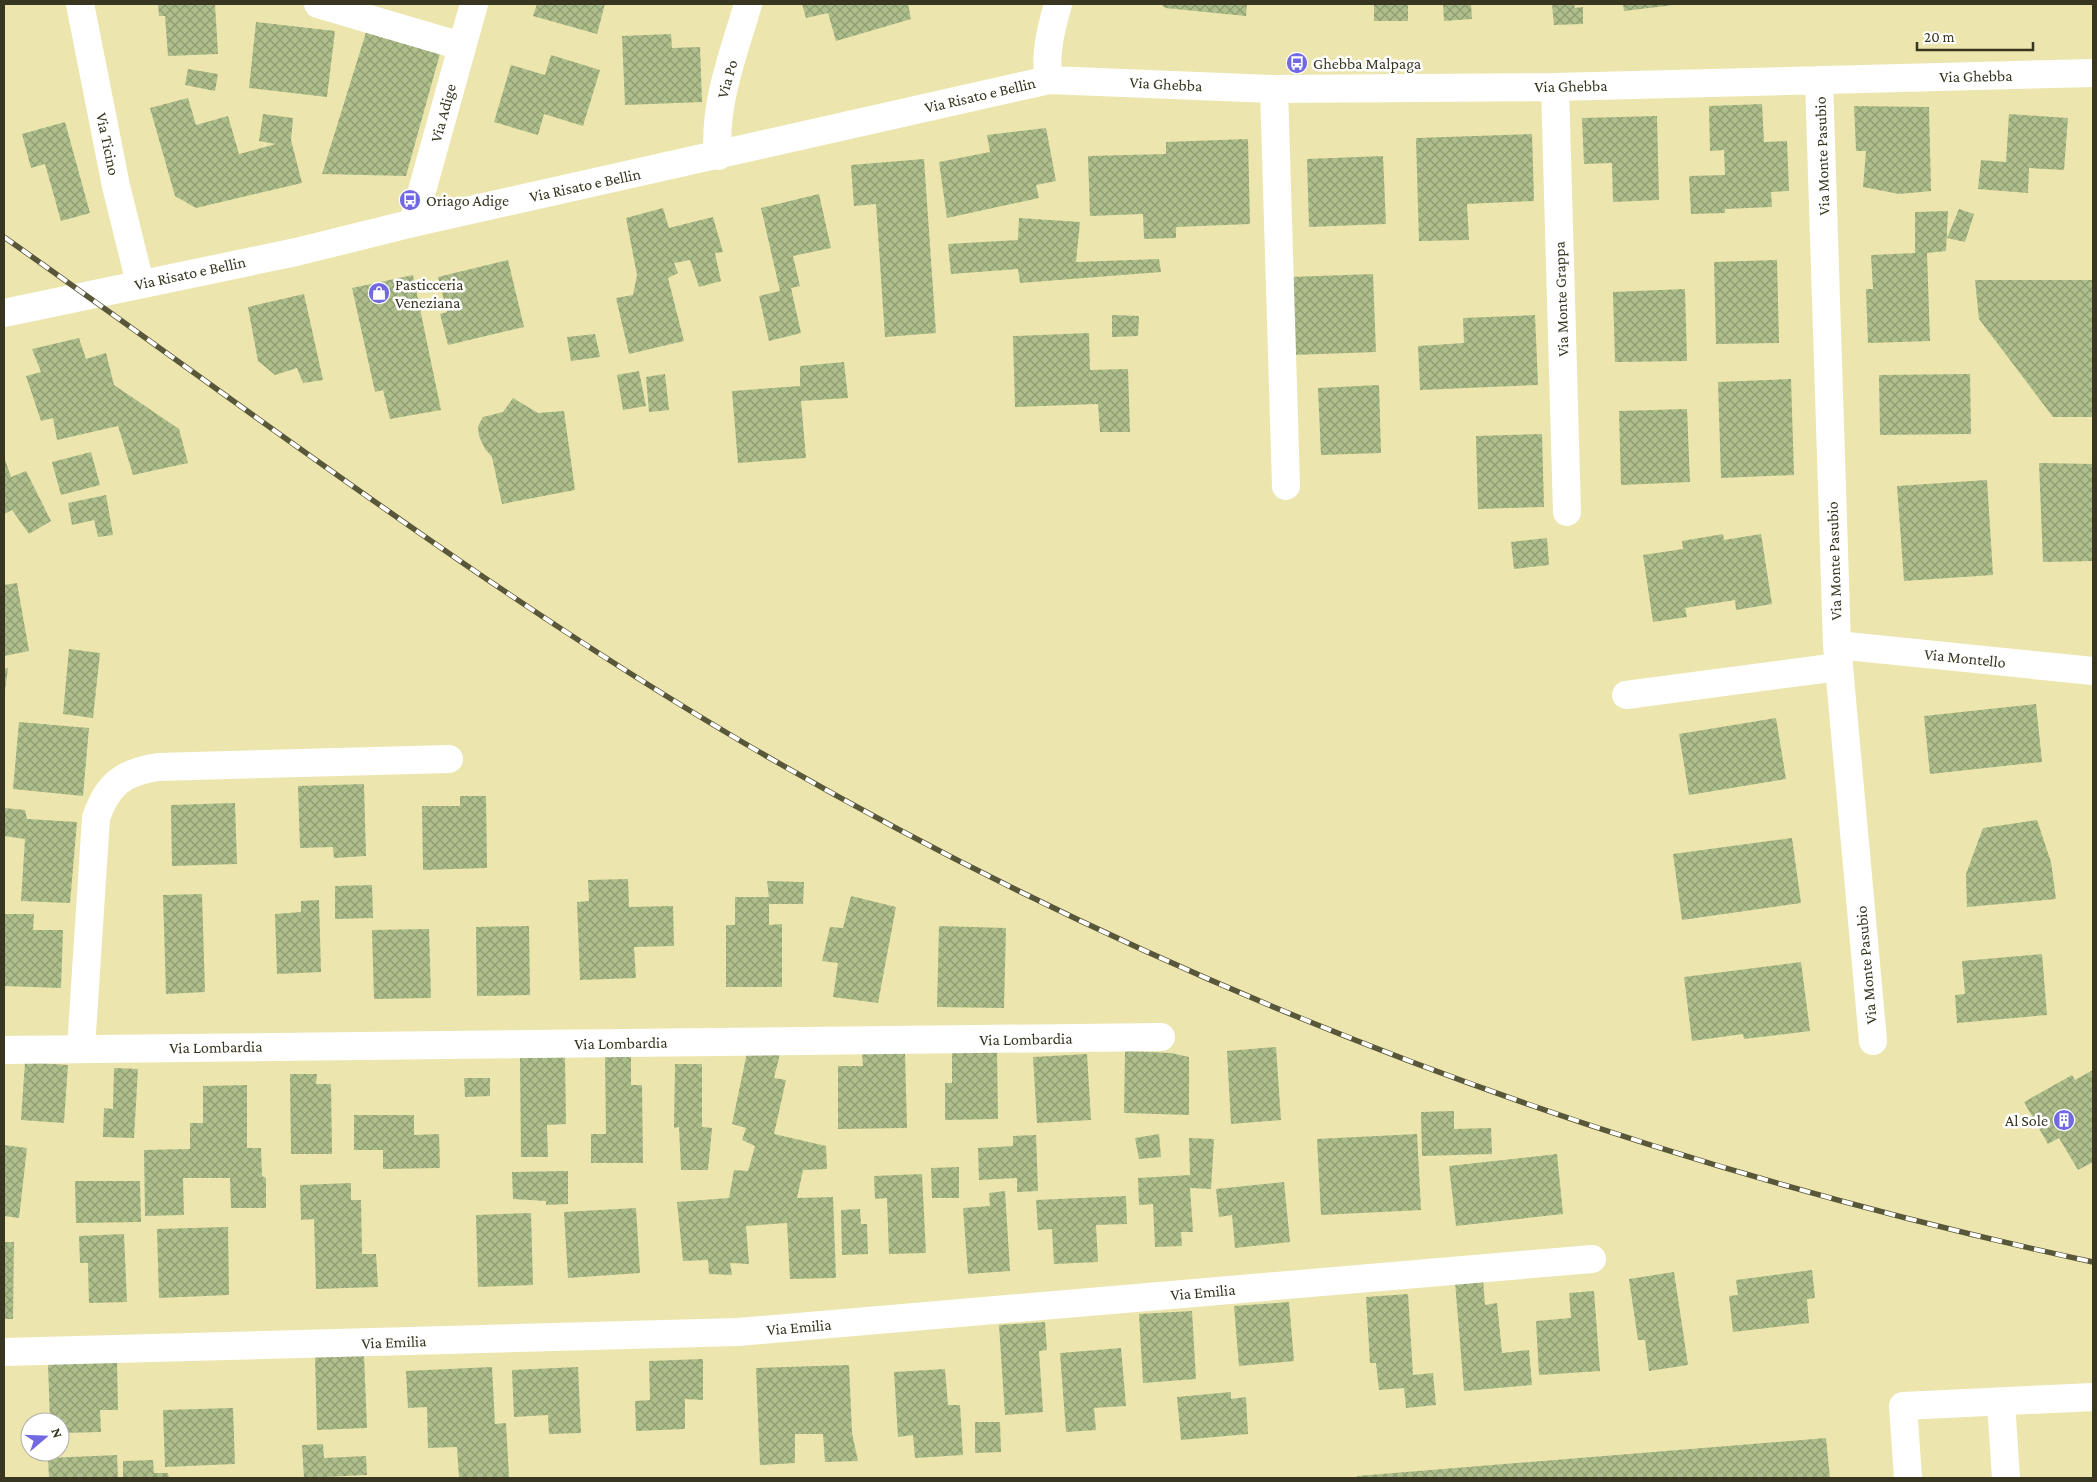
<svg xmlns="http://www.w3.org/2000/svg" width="2097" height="1482" viewBox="0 0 2097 1482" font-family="'Crimson Pro',serif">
  <defs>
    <pattern id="building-cross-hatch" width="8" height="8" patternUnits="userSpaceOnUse" patternTransform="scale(1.25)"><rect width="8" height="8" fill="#aebf8b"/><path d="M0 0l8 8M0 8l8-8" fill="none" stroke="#8f9c71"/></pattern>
  </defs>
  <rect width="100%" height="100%" fill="#ece6ae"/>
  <path fill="url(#building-cross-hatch)" d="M158,4H215L218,54L168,56L165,16H159Z
    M537,4H605L597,34L533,16Z
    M802,4H908L911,19L836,41L828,13L806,18Z
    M1161,4H1247L1246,16L1165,8Z
    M1374,4H1408V21H1374Z
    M1443,4H1471L1472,19L1444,21Z
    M1552,4H1574L1575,8L1583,7V24L1554,25Z
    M1623,4H1674V5L1624,11Z
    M256,22L335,31L327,97L249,88Z
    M368,26L441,50L406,176L322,174Z
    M671,34L672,48L700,47L702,102L625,105L622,36Z
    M551,55L600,70L583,126L544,114L538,135L494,122L511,65L545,75Z
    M188,69L218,74L215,91L185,85Z
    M188,98L196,125L228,116L239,154L276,144L259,141L263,114L293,118L291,140L302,183L196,208L175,196L150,108Z
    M1762,104L1764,142L1787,141L1789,191L1771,192L1772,207L1725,209V213L1691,214L1689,176L1725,175L1724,150L1710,151L1709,106Z
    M1854,106L1929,107L1931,191L1899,194L1863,187L1866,151H1856Z
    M2009,114L2068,118L2064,170L2029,168L2028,193L1978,189L1981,160L2006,162Z
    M1657,116L1659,200L1613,202L1612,163L1584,164L1582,118Z
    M65,122L90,213L61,221L45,164L31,168L22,134Z
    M1046,128L1056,181L1036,185L1039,198L947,218L939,162L990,152L987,135Z
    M1532,134L1534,201L1467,204L1469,240L1419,241L1416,138Z
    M1248,139L1250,224L1176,227V238L1144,239L1143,214L1090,216L1088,156L1166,154V142Z
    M1383,156L1386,224L1309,227L1307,159Z
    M924,159L936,333L885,337L876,204L854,206L851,165Z
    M819,194L831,248L793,256L800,286L791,288L801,333L769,341L759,296L780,291L761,208Z
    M663,208L669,228L713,217L723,252L715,253L721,281L699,287L690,260L674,263L678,273L668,278L684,341L629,354L616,298L633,295L637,275L626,218Z
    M1959,209L1974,214L1965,242L1947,238Z
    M1948,211L1946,251L1927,253L1930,341L1868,343L1866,289H1873L1871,255L1915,253V212Z
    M1019,218L1080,222L1076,262L1159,259L1161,272L1020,283L1018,269L951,274L948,244L1018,240Z
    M508,260L524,327L448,345L440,314L447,312L438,277Z
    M1777,260L1779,343L1716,344L1714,262Z
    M1373,274L1376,352L1293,355L1290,277Z
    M413,275L441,410L390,419L383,390L375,392L352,288Z
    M1975,280H2092L2093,417H2053L1979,319Z
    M1685,289L1687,361L1615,362L1613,292Z
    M304,294L323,380L303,383L297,368L275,375L258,361L248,307Z
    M1112,315L1139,316L1138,336L1112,337Z
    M1535,315L1538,385L1420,390L1418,346L1464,343L1463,318Z
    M1089,333L1090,370L1128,369L1130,432H1100L1098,404L1015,407L1013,336Z
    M595,334L600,357L571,361L567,337Z
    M79,338L86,359L106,353L114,385L179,429L188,463L133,475L118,426L57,440L53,418L41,421L26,376L41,372L32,349Z
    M844,362L848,398L801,401L806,458L738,463L732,391L800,386V366Z
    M639,371L646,406L623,410L617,375Z
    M665,374L669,410L649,412L646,377Z
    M1970,374L1971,434L1880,435L1879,375Z
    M1791,379L1794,475L1721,478L1718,382Z
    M1379,385L1381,453L1321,455L1318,388Z
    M513,398L538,413L564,411L575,490L502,504L492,457L485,449L479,436L478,426L483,417L503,412Z
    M1687,409L1690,482L1621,485L1619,411Z
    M1542,434L1544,507L1478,509L1476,436Z
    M91,452L100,485L61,495L52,462Z
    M4,457L11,477L26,471L51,521L29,534L12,510L4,514Z
    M2039,463L2093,464V561L2043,562Z
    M1987,480L1993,575L1904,581L1897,486Z
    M106,495L113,535L98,537L94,520L72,525L68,503Z
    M1723,534L1724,540L1761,534L1772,604L1736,610L1735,600L1685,608L1687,617L1653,622L1643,555L1683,549L1682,541Z
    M1547,538L1549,565L1514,569L1511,542Z
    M17,583L29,651L4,656V585Z
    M69,649L100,653L93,718L63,714Z
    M8,668L5,690H4V669Z
    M2036,704L2042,762L1930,774L1924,716Z
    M1776,718L1786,779L1689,795L1679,734Z
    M19,722L89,728L83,796L13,789Z
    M364,784L366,856L334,858L333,847L300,848L298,786Z
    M460,796H486L487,868L423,870L422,806H460Z
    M235,803L237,864L172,866L171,805Z
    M4,808L25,810L27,819L77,822L70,903L21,901L25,839L4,836Z
    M2037,820L2051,862L2056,899L1967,907L1966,874L1983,828Z
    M1792,838L1801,903L1682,920L1673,854Z
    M628,879L629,907L673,906L674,946L634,947L636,978L580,980L577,902L589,901L588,880Z
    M767,881L804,882L803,904H769V925L782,924V987H726V925H735V897H769Z
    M372,885L373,918L335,919V886Z
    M202,894L205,992L166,994L163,895Z
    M851,896L896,907L878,1003L833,997L838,963L822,961L830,927L843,928Z
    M319,900L321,972L277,974L275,914L301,912V901Z
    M4,914H34L33,930H63L61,988L4,986Z
    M529,926L530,995L477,996L476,927Z
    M939,926L1006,928L1004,1008L937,1007Z
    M429,929L431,998L374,999L372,930Z
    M2042,954L2047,1015L1957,1023L1955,995L1965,994L1962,961Z
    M1801,962L1810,1031L1744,1039L1743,1034L1692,1041L1684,977Z
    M997,1046L998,1119L945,1120V1083H952V1047Z
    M1276,1047L1281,1120L1231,1124L1227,1051Z
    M748,1048L780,1054L774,1078L786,1080L774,1134L826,1146L827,1169L803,1170L797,1198L833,1197L836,1278L790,1279L787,1223L746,1226L749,1264L730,1263L732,1275L709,1274L708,1260L683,1261L677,1202L729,1198L734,1170L748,1171L755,1146L742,1140L746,1128L732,1124Z
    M1125,1051L1171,1053L1189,1057V1115L1124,1113Z
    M905,1052L907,1128L838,1129V1066H863L862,1053Z
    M1087,1054L1091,1120L1037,1123L1033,1057Z
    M565,1056L566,1124L547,1125L548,1157H521L520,1057Z
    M605,1057H631V1085H642L643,1163H591V1134H606Z
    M25,1062L68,1065L64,1123L21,1120Z
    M675,1064H702V1127L712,1128L708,1170H681L679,1127L674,1128Z
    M114,1068L138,1069L134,1138L103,1137L104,1108L113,1109Z
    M2093,1070V1162L2078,1170L2059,1138L2048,1144L2024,1102L2072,1075L2075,1080Z
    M290,1074H317L316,1084H331L332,1154H291Z
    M464,1078H490V1096L465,1097Z
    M247,1085V1148H261L262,1176L266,1178V1208H231L230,1178H183L184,1215L145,1216L144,1150L190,1149V1123H203V1086Z
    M1454,1111V1129L1491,1128L1492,1154L1422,1156L1421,1112Z
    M354,1115H414V1135L439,1134L440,1168L383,1169V1150H354Z
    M1159,1134L1161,1157L1139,1159L1135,1138Z
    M1417,1134L1421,1210L1321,1215L1317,1139Z
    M1036,1135L1038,1191L1017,1192V1178L979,1180L978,1148L1013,1146V1136Z
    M1189,1138L1214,1139L1211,1189L1190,1188L1193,1232H1181L1182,1246L1155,1247L1153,1204L1139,1205L1138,1178L1190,1175Z
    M4,1145L27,1148L19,1218L4,1216Z
    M1557,1154L1563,1214L1456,1226L1449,1166Z
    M959,1167V1198H932L931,1168Z
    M568,1171V1204L546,1205V1201L513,1199L512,1172Z
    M922,1174L926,1253L889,1254L887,1198L875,1199L874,1176Z
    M75,1181H140L141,1222L76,1223Z
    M1284,1182L1290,1242L1235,1248L1232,1215L1219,1217L1216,1189Z
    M351,1183V1200H361L362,1254H376L378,1287L316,1289L314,1219L301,1220L300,1185Z
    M1005,1191L1010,1271L968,1274L963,1208L990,1206L989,1193Z
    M1126,1196L1127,1224L1096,1225L1098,1262L1054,1264L1052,1229L1038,1230L1036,1200Z
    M636,1208L640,1273L568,1278L564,1212Z
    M860,1209L861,1224H867L868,1254L842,1255L841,1210Z
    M531,1213L533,1285L478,1287L476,1215Z
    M228,1227L229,1295L159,1298L157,1229Z
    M124,1234L127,1302L89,1303L88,1263H80L79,1236Z
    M4,1242H14L13,1319H4Z
    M1812,1270L1815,1298L1807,1299L1809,1323L1733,1332L1729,1296L1738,1295L1736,1280Z
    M1674,1272L1688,1365L1649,1371L1645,1340H1638L1629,1279Z
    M1483,1279L1485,1305L1497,1303L1502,1353L1529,1350L1532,1385L1464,1391L1455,1282Z
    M1594,1291L1600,1371L1539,1375L1536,1321L1571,1318L1569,1293Z
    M1408,1294L1413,1375L1433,1373L1436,1405L1406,1408L1404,1388L1379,1390L1376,1363H1370L1366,1297Z
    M1289,1302L1294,1361L1239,1366L1234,1306Z
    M1192,1311L1196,1379L1143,1383L1139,1314Z
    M1045,1322L1047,1350L1039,1351L1043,1412L1005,1415L999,1325Z
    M1121,1348L1126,1406L1094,1408L1096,1430L1066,1432L1060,1353Z
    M364,1355L367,1428L317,1430L315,1357Z
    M703,1359V1400L685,1399V1429L636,1431L635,1401L650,1400L649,1361Z
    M117,1361L118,1410H100L101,1432L60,1433V1422H50L48,1364Z
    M849,1365L852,1433L858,1461L825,1462L823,1434H795V1463L760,1465L756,1368Z
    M492,1367L495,1424L506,1423L509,1477L459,1478L457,1447L428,1448L427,1407L408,1408L406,1371Z
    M578,1367L581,1433L549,1434L548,1415L514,1417L512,1370Z
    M945,1369L948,1405H960L963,1455L915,1458L913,1435L898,1437L894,1372Z
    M1231,1392V1399L1246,1397L1248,1434L1181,1440L1177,1397Z
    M233,1408L235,1464L165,1467L163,1410Z
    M975,1422H1000L1001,1452L975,1453Z
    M1826,1438L1830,1478H1357V1476Z
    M323,1444L324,1458L366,1456L367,1475L304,1478L302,1445Z
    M117,1455L118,1478H49L48,1458Z
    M153,1460L154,1473H168L169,1478H123V1461Z"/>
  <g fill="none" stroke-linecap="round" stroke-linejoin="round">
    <path stroke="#fff" stroke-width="28" d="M80,4L116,186L140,283
      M318,4L461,46
      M1049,80C1044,55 1051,29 1058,4
      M1819,80L1837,645L1873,1041
      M1555,87L1567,512
      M1274,89L1286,486
      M718,156C713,104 734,53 748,4
      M413,223L474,4
      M4,313L296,252L413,223L1049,80L1274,89L1555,87L2093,73
      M1837,645L2093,671
      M1626,695L1838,667
      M81,1048L96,818C107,785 123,772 158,767L449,759
      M4,1050L1161,1037
      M4,1352L738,1332L1592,1259
      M2001,1402L2006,1478
      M1908,1478L1903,1406L2093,1397"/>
    <g stroke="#59573a" stroke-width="5.5">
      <path id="rail" d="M4,237C248,409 486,591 744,743C1164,989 1618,1160 2093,1262"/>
    </g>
    <use href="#rail" stroke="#fff" stroke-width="4" stroke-dasharray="11" stroke-linecap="butt"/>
  </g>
  <defs>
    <g id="bus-disc" transform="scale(1.125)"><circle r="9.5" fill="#7168e2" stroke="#fff"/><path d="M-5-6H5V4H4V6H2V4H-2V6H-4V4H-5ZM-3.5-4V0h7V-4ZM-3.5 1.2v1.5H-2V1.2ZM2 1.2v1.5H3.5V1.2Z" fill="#fff"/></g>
    <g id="shop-disc" transform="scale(1.125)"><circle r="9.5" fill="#7168e2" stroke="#fff"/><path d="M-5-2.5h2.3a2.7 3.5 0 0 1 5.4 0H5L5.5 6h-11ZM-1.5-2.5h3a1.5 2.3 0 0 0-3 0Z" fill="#fff"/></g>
    <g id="building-disc" transform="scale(1.125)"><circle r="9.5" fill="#7168e2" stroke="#fff"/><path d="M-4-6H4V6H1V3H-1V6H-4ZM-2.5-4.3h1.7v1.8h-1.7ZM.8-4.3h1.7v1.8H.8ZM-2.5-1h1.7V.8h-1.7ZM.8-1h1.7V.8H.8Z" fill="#fff"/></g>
  </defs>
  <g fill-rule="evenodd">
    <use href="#bus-disc" x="1297" y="63"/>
    <use href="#bus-disc" x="410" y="200"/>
    <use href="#shop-disc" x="379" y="293"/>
    <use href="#building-disc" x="2064" y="1120"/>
  </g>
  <g text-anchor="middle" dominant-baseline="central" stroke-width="5" stroke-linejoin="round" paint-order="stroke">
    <g font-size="16" fill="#383620" stroke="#fff" text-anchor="start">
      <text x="1313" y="63">Ghebba Malpaga</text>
      <text x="426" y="200">Oriago Adige</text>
      <text x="395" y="284">Pasticceria<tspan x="395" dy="18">Veneziana</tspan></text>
      <text x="2048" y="1120" text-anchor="end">Al Sole</text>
    </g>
    <g font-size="16" fill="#383620" stroke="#fff">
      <text transform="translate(1976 76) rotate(-1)">Via Ghebba</text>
      <text transform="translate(727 79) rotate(-74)">Via Po</text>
      <text transform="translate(1166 84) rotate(3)">Via Ghebba</text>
      <text transform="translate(1571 86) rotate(-1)">Via Ghebba</text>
      <text transform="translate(980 95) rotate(-13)">Via Risato e Bellin</text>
      <text transform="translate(443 113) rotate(-75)">Via Adige</text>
      <text transform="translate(108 144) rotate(78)">Via Ticino</text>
      <text transform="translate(1822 156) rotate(-92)">Via Monte Pasubio</text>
      <text transform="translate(585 185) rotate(-12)">Via Risato e Bellin</text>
      <text transform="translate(190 273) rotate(-12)">Via Risato e Bellin</text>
      <text transform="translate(1561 299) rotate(-92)">Via Monte Grappa</text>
      <text transform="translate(1834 561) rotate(-92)">Via Monte Pasubio</text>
      <text transform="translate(1965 658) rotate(6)">Via Montello</text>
      <text transform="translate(1866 965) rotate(-95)">Via Monte Pasubio</text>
      <text transform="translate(1026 1039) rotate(-1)">Via Lombardia</text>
      <text transform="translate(621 1043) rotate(-1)">Via Lombardia</text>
      <text transform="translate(216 1047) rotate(-1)">Via Lombardia</text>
      <text transform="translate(1203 1292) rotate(-5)">Via Emilia</text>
      <text transform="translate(799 1327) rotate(-5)">Via Emilia</text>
      <text transform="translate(394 1342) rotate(-2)">Via Emilia</text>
    </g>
  </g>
  <rect width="2097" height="1482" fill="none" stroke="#383620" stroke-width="10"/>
  <g transform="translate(45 1437) rotate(71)"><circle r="24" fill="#ffffff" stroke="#afafa6"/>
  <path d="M0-4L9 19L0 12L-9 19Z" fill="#7168e2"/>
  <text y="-8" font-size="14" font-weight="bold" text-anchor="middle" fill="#383620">N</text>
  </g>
  <path d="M1917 42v8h116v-8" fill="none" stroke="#383620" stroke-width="2.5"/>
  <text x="1924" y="42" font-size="15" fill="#383620" stroke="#ffffff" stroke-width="4" paint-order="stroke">20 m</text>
</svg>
